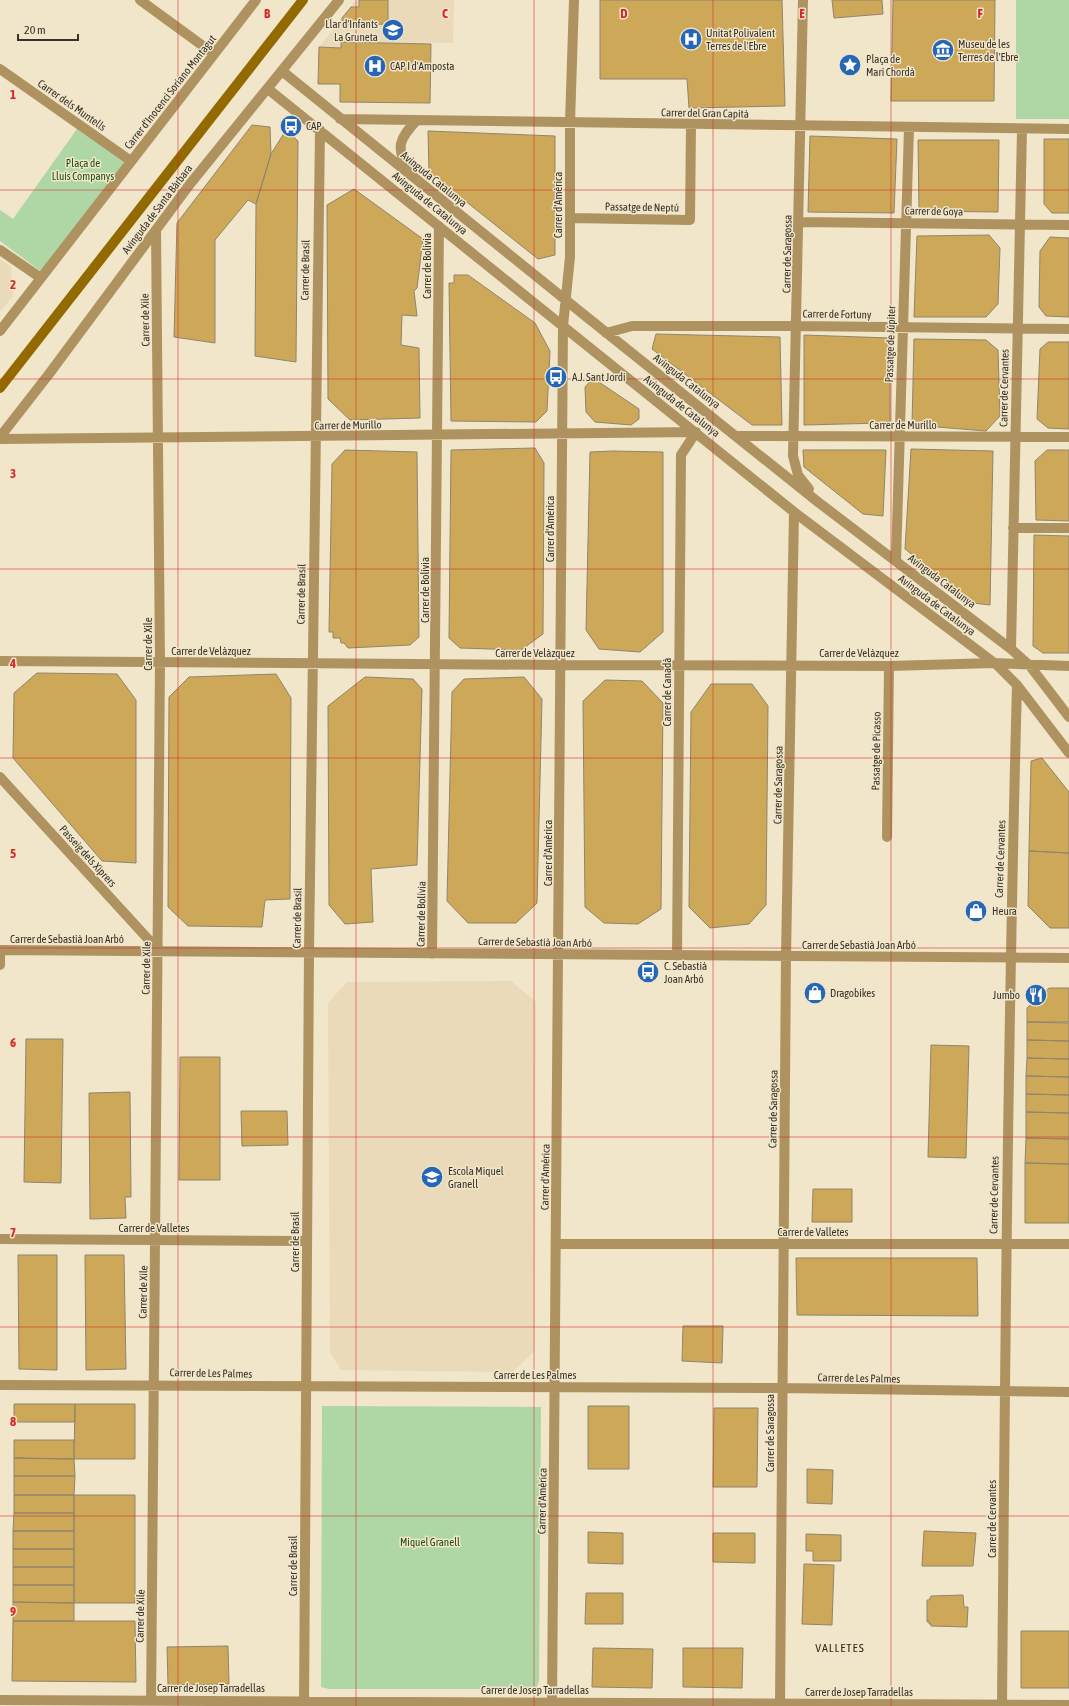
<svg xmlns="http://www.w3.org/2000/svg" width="1069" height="1706" viewBox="0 0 1069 1706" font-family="'Asap Condensed',sans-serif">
  <rect width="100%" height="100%" fill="#f1e5ca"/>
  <path fill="#eadab9" d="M356,0H454L453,43L341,42V48L319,47Z
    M0,259L11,267L13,296L0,312Z
    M511,981L536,1002L535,1350L513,1372L341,1370L330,1352L328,1003L347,982Z"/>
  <path fill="#afd7a6" d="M1016,0H1069V119H1016Z
    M77,129L125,162L42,272L0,241V210L13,219Z
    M322,1406L541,1407L539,1681L536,1689H329L321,1687Z"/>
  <path fill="#cca858" stroke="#90856d" d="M359,0H388V24L342,25V18L351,7H359Z
    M600,0H782L785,106L689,108L687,79H600Z
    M832,0H882L883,14L834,18Z
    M893,0H995L994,101H891Z
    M341,42L431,44L430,103L340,102V84H318L319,47L341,48Z
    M252,125L270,127L271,154L256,204L248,200L215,240V343L174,337L177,223Z
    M286,130L298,141L296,362L255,356L256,204L271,154Z
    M428,131L555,136V255L538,259L429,172Z
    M810,136L897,139L894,213L808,212Z
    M1044,139H1069V213H1052L1044,204Z
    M918,140H999L998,212L919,211Z
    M354,189L423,239L417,288L414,291L417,316L402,315L401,345L419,348L420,418L350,420L328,399L327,205Z
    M989,235L1000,248L998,304L986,317H914L917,236Z
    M1050,237L1069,238V317L1046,316L1039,307L1040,251Z
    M454,275H468L535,323L550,351L547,411L536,422L451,421L449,283H454Z
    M656,334L780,337L782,425H752L652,349Z
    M804,335L890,338V421L884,423L804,425Z
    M914,339L986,340L998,350L1000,416L986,431L912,425Z
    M1048,342H1069V429L1048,428L1037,419L1040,349Z
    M593,378L639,409V419L631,425L595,422L586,412L585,387Z
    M535,448L544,463L543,634L521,650L460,648L449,638L451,450Z
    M911,449L993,451L990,605L973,603L905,549Z
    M345,450L417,452L419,637L410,645L348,648L344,643H341L340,638H333V632H329L332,464Z
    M803,450H886L883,516L863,514L804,467Z
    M1047,450H1069V521L1036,520L1035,461Z
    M613,451L663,452V632L640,652L599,649L586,630L590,452Z
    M1034,535L1069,536V653H1043L1033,646Z
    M37,673L117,674L136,700V863L102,861L13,758L14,693Z
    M276,674L291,698L290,899L265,900L262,927L188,926L168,907L169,697L189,677Z
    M365,677L413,679L422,689L417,865L371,869L373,922L345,924L329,905L328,706Z
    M524,677L542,699L537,903L516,923H468L447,901L452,692L464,679Z
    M605,680L642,681L663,703L661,909L638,924L604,923L585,907L583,701Z
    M711,684H752L768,706L766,905L749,924L710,928L689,907L691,712Z
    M1042,758L1069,792V853L1029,851L1031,761Z
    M1029,851L1069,853V928H1050L1028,906Z
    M1049,988H1069V1022H1027V1008Z
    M1027,1022L1069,1023V1041L1027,1040Z
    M26,1039H63L61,1183L24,1182Z
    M1027,1040L1069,1041V1059L1027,1058Z
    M931,1045L969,1046L966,1158L928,1157Z
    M180,1057H220V1180H179Z
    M1027,1058L1069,1059V1077L1026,1076Z
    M1026,1076L1069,1077V1095L1026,1094Z
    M130,1092L131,1197H125L126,1218L90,1219L89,1093Z
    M1026,1094L1069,1095V1113L1026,1112Z
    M241,1111H287L288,1145L242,1146Z
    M1026,1112L1069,1113V1139L1026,1138Z
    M1026,1138L1069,1139V1164L1025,1163Z
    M1025,1163L1069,1164V1223H1025Z
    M813,1189H852V1222H812Z
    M18,1255H57V1370L19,1369Z
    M85,1255H124L126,1369L86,1370Z
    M796,1258H977L978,1316L797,1315Z
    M683,1326H723L722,1363L682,1361Z
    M14,1404H75V1422H14Z
    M75,1404H135V1459H74Z
    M588,1406H629V1469H588Z
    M714,1408H758L757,1487H713Z
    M14,1440H74V1459L14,1458Z
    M14,1458L74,1459L75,1476H14Z
    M807,1469L833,1470L832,1504L807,1503Z
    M14,1476H75L74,1495H14Z
    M14,1495H74V1513H14Z
    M74,1495H135V1603H74Z
    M14,1513H74V1531H13Z
    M13,1531H74V1549H13Z
    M924,1531L976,1533L973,1566H922Z
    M588,1532L623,1533V1564L588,1563Z
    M713,1533H755V1563L713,1562Z
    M806,1534L841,1535V1561H813V1551H806Z
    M13,1549H74V1567H13Z
    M804,1564L834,1565L832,1625L802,1624Z
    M13,1567H74V1585H13Z
    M13,1585H74V1603L13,1602Z
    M586,1593H623V1624H585Z
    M963,1595L964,1607H968L967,1627L931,1626V1624H929V1621L927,1622V1600H929L931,1596Z
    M13,1602L74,1603V1621H13Z
    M13,1621H135L136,1682L12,1681Z
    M1021,1631H1069V1688H1021Z
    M228,1646L229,1684L168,1685L167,1647Z
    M593,1648L653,1649L652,1688L592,1687Z
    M683,1648H743L742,1688L683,1687Z"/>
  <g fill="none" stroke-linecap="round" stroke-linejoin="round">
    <path stroke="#ae9361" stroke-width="10" d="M140,0L214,54
      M803,0L793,456L798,475L809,489
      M0,69L131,161
      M282,71L588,318L818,502L1011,649L1030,666L1069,717
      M268,89L794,512L997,665L1017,685L1069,753
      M340,119L1069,129
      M409,172C395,147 399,139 417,120
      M570,218L690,220L691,125
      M799,222L1069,225
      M0,250L41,278
      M0,331L256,0
      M606,333L632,326H797L1069,329
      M737,436L1069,437
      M0,437L49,374L190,184L339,0
      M0,439L696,432
      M1013,528H1069
      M896,561L909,128
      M1011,649L1022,129
      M0,661L561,665L889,666L994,663L1069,666
      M0,777L159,951
      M887,837L889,666
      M0,950L1069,958
      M432,954L439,226
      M677,956L681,455L696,432
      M0,965V950
      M0,1239L307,1241
      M557,1244H1069
      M0,1385L783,1388L1069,1392
      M0,1700L1069,1705
      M151,1706L160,662L156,230
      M304,1706L309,952L320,130
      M552,1706L563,326L570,257V122L574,0
      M780,1706L786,957L794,512
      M1002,1706C1005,1366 1008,1025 1017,685"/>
    <path stroke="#926a00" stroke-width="10" d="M0,388L303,0"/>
  </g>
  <path fill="none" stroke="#d62828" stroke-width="1" stroke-opacity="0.55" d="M178,0V1706M356,0V1706M534,0V1706M713,0V1706M891,0V1706M0,190H1069M0,379H1069M0,569H1069M0,758H1069M0,948H1069M0,1137H1069M0,1327H1069M0,1516H1069"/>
  <defs>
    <g id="school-disc" transform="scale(1.15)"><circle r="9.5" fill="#2566b7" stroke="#f1e5ca"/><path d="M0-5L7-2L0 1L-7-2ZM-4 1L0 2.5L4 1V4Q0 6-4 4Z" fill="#fff"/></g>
    <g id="hospital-disc" transform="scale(1.15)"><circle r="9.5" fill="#2566b7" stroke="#f1e5ca"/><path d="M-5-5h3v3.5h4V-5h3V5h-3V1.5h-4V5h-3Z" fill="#fff"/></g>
    <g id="museum-disc" transform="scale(1.15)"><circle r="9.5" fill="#2566b7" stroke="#f1e5ca"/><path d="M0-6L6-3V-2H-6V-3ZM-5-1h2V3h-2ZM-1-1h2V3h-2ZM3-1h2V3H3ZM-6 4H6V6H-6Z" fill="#fff"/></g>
    <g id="sight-disc" transform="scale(1.15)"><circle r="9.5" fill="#2566b7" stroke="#f1e5ca"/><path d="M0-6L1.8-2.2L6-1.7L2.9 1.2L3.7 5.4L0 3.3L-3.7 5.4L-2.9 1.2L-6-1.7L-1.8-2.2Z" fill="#fff"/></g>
    <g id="bus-disc" transform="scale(1.15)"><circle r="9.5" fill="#2566b7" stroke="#f1e5ca"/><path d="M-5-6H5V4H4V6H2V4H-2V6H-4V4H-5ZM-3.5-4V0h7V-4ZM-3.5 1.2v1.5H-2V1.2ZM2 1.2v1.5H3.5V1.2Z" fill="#fff"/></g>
    <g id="shop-disc" transform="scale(1.15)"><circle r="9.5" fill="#2566b7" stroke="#f1e5ca"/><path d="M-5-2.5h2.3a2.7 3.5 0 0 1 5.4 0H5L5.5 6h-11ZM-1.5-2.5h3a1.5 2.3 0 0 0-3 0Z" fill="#fff"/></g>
    <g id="restaurant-disc" transform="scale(1.15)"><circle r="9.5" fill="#2566b7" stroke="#f1e5ca"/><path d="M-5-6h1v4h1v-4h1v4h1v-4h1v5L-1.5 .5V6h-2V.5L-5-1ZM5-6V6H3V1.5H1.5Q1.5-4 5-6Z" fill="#fff"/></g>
  </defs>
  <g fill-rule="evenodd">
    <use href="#school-disc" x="393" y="30"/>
    <use href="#hospital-disc" x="691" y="39"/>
    <use href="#museum-disc" x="943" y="50"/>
    <use href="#sight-disc" x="850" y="65"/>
    <use href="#hospital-disc" x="375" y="66"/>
    <use href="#bus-disc" x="291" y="126"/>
    <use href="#bus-disc" x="556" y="377"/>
    <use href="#shop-disc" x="976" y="911"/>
    <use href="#bus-disc" x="648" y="972"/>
    <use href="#shop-disc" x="815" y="993"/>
    <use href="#restaurant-disc" x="1036" y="995"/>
    <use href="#school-disc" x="432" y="1177"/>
  </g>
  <g text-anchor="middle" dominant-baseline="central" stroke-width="3" stroke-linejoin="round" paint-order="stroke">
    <g font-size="11" fill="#373228" stroke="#f1e5ca" text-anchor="start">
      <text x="378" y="24" text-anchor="end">Llar d'Infants<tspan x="378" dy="13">La Gruneta</tspan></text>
      <text x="706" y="33">Unitat Polivalent<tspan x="706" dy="13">Terres de l'Ebre</tspan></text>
      <text x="958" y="44">Museu de les<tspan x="958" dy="13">Terres de l'Ebre</tspan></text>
      <text x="866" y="59">Plaça de<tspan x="866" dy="13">Mari Chordà</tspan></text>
      <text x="390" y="66">CAP I d'Amposta</text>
      <text x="306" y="126">CAP</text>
      <text x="572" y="377">A.J. Sant Jordi</text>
      <text x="992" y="911">Heura</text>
      <text x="664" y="966">C. Sebastià<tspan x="664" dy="13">Joan Arbó</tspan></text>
      <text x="830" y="993">Dragobikes</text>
      <text x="1020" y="995" text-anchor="end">Jumbo</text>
      <text x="448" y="1171">Escola Miquel<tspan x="448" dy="13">Granell</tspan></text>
    </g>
    <g font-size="11" fill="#373228" stroke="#f1e5ca">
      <text transform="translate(170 92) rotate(-52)">Carrer d'Inocenci Soriano Montagut</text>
      <text transform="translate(72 105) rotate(35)">Carrer dels Muntells</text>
      <text transform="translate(705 113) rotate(1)">Carrer del Gran Capità</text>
      <text transform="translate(434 179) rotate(39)">Avinguda Catalunya</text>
      <text transform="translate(430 203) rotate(39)">Avinguda de Catalunya</text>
      <text transform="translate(558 205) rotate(-90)">Carrer d'Amèrica</text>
      <text transform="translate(642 207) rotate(1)">Passatge de Neptú</text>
      <text transform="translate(157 209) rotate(-53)">Avinguda de Santa Bàrbara</text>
      <text transform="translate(934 211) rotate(1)">Carrer de Goya</text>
      <text transform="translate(787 254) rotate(-89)">Carrer de Saragossa</text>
      <text transform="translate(427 266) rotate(-90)">Carrer de Bolívia</text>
      <text transform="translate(305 270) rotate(-89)">Carrer de Brasil</text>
      <text transform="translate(837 314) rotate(1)">Carrer de Fortuny</text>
      <text transform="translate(145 320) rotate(-91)">Carrer de Xile</text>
      <text transform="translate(890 344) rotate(-88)">Passatge de Júpiter</text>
      <text transform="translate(687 381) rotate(38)">Avinguda Catalunya</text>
      <text transform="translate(1004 388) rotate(-89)">Carrer de Cervantes</text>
      <text transform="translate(682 406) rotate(38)">Avinguda de Catalunya</text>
      <text transform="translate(348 425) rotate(-1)">Carrer de Murillo</text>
      <text x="903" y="425">Carrer de Murillo</text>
      <text transform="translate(550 529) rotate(-90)">Carrer d'Amèrica</text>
      <text transform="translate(942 581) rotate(37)">Avinguda Catalunya</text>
      <text transform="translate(425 590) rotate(-90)">Carrer de Bolívia</text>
      <text transform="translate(301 594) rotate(-89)">Carrer de Brasil</text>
      <text transform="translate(937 605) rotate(37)">Avinguda de Catalunya</text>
      <text transform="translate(148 644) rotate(-90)">Carrer de Xile</text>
      <text x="211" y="651">Carrer de Velàzquez</text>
      <text x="535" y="653">Carrer de Velàzquez</text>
      <text x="859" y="653">Carrer de Velàzquez</text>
      <text transform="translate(667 692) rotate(-90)">Carrer de Canadà</text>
      <text transform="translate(876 751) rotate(-89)">Passatge de Picasso</text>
      <text transform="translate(778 785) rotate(-89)">Carrer de Saragossa</text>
      <text transform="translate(548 853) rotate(-90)">Carrer d'Amèrica</text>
      <text transform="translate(88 856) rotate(48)">Passeig dels Xiprers</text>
      <text transform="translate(1000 859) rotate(-88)">Carrer de Cervantes</text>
      <text transform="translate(421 914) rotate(-89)">Carrer de Bolívia</text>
      <text transform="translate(297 918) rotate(-89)">Carrer de Brasil</text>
      <text x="67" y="939">Carrer de Sebastià Joan Arbó</text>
      <text transform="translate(535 942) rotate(1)">Carrer de Sebastià Joan Arbó</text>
      <text x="859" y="945">Carrer de Sebastià Joan Arbó</text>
      <text transform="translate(146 968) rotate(-89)">Carrer de Xile</text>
      <text transform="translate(773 1109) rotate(-89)">Carrer de Saragossa</text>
      <text transform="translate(545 1177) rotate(-89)">Carrer d'Amèrica</text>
      <text transform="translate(994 1195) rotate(-89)">Carrer de Cervantes</text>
      <text x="154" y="1228">Carrer de Valletes</text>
      <text x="813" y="1232">Carrer de Valletes</text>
      <text transform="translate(295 1242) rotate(-90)">Carrer de Brasil</text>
      <text transform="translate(143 1292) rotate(-89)">Carrer de Xile</text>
      <text transform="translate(211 1373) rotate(1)">Carrer de Les Palmes</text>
      <text x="535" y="1375">Carrer de Les Palmes</text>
      <text transform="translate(859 1378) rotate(1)">Carrer de Les Palmes</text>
      <text transform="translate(770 1433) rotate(-90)">Carrer de Saragossa</text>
      <text transform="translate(542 1501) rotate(-89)">Carrer d'Amèrica</text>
      <text transform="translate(992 1519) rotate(-90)">Carrer de Cervantes</text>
      <text transform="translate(293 1566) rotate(-90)">Carrer de Brasil</text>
      <text transform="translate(140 1616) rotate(-89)">Carrer de Xile</text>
      <text x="211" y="1688">Carrer de Josep Tarradellas</text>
      <text x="535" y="1690">Carrer de Josep Tarradellas</text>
      <text x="859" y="1692">Carrer de Josep Tarradellas</text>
    </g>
    <g font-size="11" fill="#1b4f0d" stroke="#f1e5ca">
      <text x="83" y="163">Plaça de<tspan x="83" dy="13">Lluís Companys</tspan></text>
      <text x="430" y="1542">Miquel Granell</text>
    </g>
    <g font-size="12" letter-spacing="1" fill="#352b16" stroke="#f1e5ca">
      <text x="840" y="1648">VALLETES</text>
    </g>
  </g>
  <g font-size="13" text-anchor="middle" font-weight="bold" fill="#d62828" stroke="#f1e5ca" stroke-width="3" stroke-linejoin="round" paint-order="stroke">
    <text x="267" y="18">B</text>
    <text x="445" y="18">C</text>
    <text x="624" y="18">D</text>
    <text x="802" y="18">E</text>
    <text x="980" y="18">F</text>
    <text x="13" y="99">1</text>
    <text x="13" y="289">2</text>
    <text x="13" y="478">3</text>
    <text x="13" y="668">4</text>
    <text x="13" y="858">5</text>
    <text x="13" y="1047">6</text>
    <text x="13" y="1237">7</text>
    <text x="13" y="1426">8</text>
    <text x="13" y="1616">9</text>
  </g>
  <path d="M18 34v6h60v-6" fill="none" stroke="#373228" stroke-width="2"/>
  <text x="24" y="34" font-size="12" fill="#373228" stroke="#f1e5ca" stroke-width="3" paint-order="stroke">20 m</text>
</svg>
